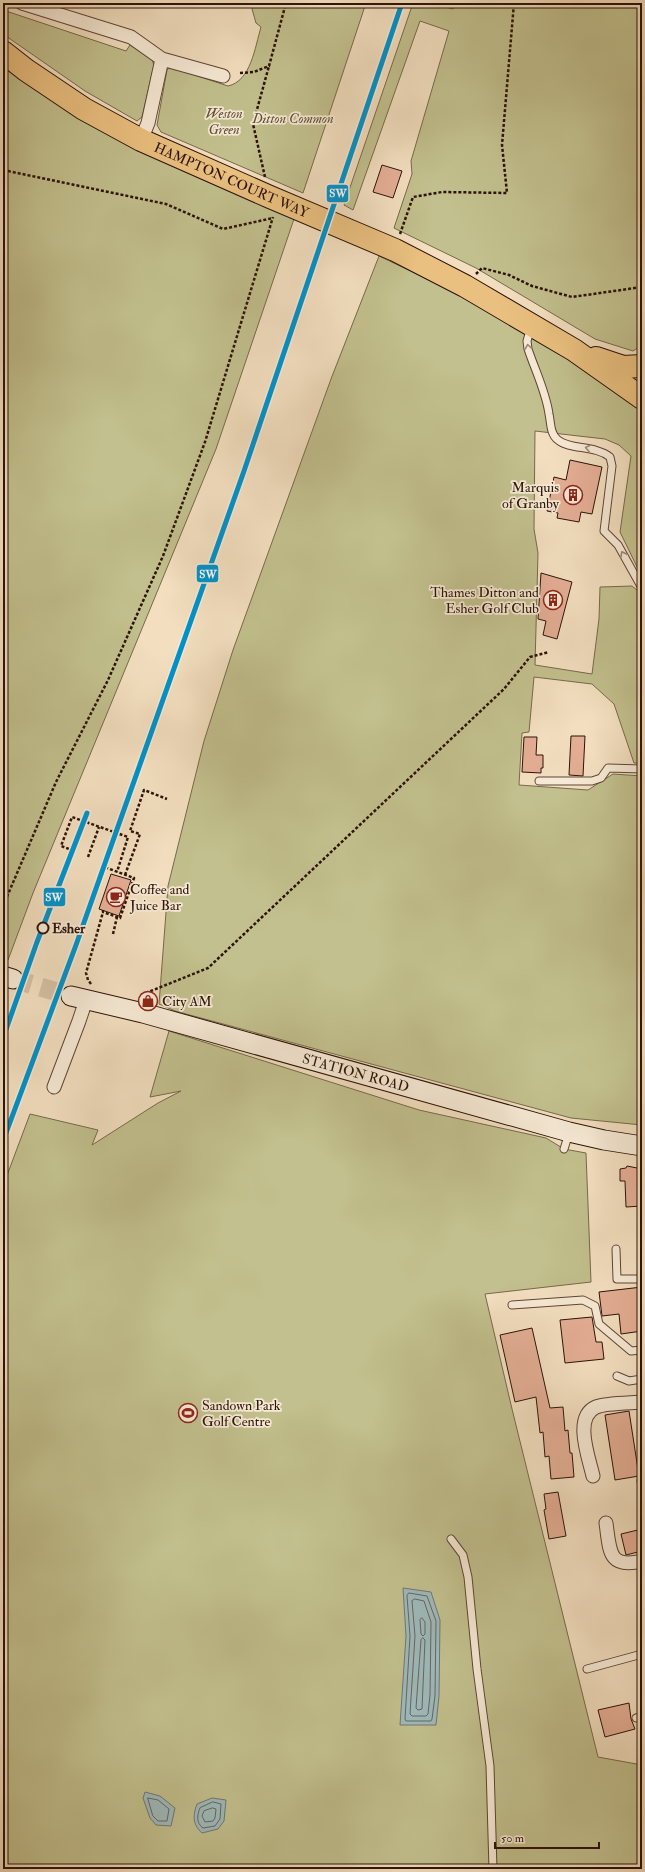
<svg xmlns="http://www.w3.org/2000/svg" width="645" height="1872" viewBox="0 0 645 1872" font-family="'IM FELL Double Pica',serif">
  <rect width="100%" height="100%" fill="#f3dfc0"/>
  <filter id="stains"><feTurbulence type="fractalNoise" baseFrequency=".005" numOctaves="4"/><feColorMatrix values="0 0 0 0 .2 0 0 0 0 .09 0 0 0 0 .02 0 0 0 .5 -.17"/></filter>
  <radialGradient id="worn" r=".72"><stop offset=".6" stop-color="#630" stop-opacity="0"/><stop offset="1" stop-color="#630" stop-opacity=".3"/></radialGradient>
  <path fill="#c2c08e" stroke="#77694a" d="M254,3H366L303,193L161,132L157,125L167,70L170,67L228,86C251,81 255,47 261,27L256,23L252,9Z
    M413,3H432L453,9L455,3H640L639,133L642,135V345L633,351L595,339L476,268L394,228L412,174L411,161L449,31L420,21L353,210L344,205Z
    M3,10L126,51L130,45L152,60L154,65L142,117L137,121L85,91L3,34Z
    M3,60L295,216L216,449L33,893L8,960L3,959Z
    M379,256L478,303L633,399L642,410V577L620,532L631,456L619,445L605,439L535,431L534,529L538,553L535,665L592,674L599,619L600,587L632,586L637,590L642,599V763H634L614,704L592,684L534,677L529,732L522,733L519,785L588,790L613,774L642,776V1125L571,1118L175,1011L159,1004L168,886L204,741L233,650L331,379Z
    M169,1031L419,1110L546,1138L564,1149L586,1153L591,1282L485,1294L512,1409L598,1757L642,1765V1869H3V1186L30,1114L98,1130L92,1145L158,1103L181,1091L150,1097Z"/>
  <path fill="#9ebabb" stroke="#707773" d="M403,1588L431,1592L440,1620L439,1696L436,1725H400L406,1636Z
    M145,1792L160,1796L175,1808L171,1826L156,1825L150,1818L143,1798Z
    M212,1798L226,1800L224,1821L218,1829L202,1833C192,1824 193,1815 197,1804Z"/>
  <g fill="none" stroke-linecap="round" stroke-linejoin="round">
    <path stroke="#656661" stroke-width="1" d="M409,1593L427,1596L436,1621L435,1696L432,1719L431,1721H406L405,1719L410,1636L407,1596Z
      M415,1599L424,1601L431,1622L430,1695L428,1714L426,1716H412L410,1714L415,1636L412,1601Z
      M422,1618L425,1622V1634L423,1636L421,1634L420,1620Z
      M423,1638L425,1640L422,1709L418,1710L416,1708L421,1640Z
      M148,1798L158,1800L169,1809L167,1821H158L153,1816Z
      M213,1802L221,1804L220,1819L215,1826L203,1828C196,1823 197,1815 200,1808Z
      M213,1808L216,1809L215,1818L213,1821L205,1822L202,1816L204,1811Z"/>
  </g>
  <path fill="#e4ae95" stroke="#2c1207" d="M382,165L402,171L393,198L373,192Z
    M570,460L602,467L592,514L581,512L579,522L557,518L558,513L547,511L554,477L566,480Z
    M541,573L572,582L557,639L543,635L546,621L538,619Z
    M571,736H585L583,776L569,775Z
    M524,737H537L536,755H543V768H541V773L522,772Z
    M111,874L131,880L119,916L99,909Z
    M627,1166L642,1169V1206L626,1207L625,1181H620V1169L626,1168Z
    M642,1287V1331L621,1334L619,1314L602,1316L599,1292Z
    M592,1317L596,1342H602L604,1359L565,1363L560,1320Z
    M532,1328L550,1408L563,1407L565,1431L568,1430L570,1453H572L574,1477L551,1479L549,1456L545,1457L543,1432L540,1433L536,1397L515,1402L500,1335Z
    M629,1411L639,1476L615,1480L605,1415Z
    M558,1492L566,1536L549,1539L544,1510L546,1509L544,1494Z
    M642,1529V1551L626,1555L621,1534Z
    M629,1703L631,1719L635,1729L605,1737L598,1710Z"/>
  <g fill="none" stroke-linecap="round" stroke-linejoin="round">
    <path stroke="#d5c0a4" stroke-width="19" stroke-dasharray="19 10" stroke-linecap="butt" d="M13,979L71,996"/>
    <g stroke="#5e4535" stroke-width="9">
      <path id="service" d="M531,327L527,341L528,349C535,370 546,392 549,414C551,423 550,434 558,440C570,450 595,445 610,457L612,466L604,531L618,545L642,588
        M539,781H592L601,778L608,768L642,769
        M564,1149L569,1133
        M616,1249L617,1279H642
        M512,1305L583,1300L595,1306L599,1324L631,1351L642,1350
        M617,1376L629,1381L642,1379
        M641,1481H642
        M451,1539L463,1555L468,1577L477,1669L490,1766L493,1869
        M587,1669L642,1654
        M636,1718L642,1716"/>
    </g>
    <g stroke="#5e4535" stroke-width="15">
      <path id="minor" d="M22,3L131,37L162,59L223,76
        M141,140L148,123L162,59
        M54,1087L79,1021L86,1000
        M593,1476C589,1458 573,1417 596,1407C605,1403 631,1403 642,1402
        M606,1523C610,1551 608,1569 642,1561"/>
    </g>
    <g stroke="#2c1207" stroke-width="21">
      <g id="secondary">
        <path d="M3,976L13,979"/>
        <path id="s1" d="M71,996L143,1013L569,1132L604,1140L642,1146"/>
      </g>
    </g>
    <g stroke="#2c1207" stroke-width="24">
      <g id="trunk">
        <path id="s2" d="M3,52L26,70L84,109L141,140L270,197L395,250L465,286L574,350L642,398"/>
        <path d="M596,358L623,367L642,366"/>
      </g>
    </g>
    <path stroke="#2c1207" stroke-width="2.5" stroke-dasharray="3 2" stroke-linecap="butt" d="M240,73L254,72L269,66L286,3
      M3,170L166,204L223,229L273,218
      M265,177L253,124L269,66
      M400,234L413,197L442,192L507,193L502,145L514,3
      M476,274L482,268L509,275L532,286L572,297L642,287
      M69,849L61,846L72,817L128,837L117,872
      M88,857L99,827
      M125,875L140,834L130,831L144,790L167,799
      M3,906L56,782L108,680L163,556L205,442L273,217
      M103,910V912L120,918L134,878L107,868
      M113,934L117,917
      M91,984L88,980L86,973L103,912
      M141,995L208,968L504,689L530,657L549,652"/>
    <use href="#service" stroke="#f7ead6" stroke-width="7"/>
    <use href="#minor" stroke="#f7ead6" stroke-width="13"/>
    <use href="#secondary" stroke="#f7ead6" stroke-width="19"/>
    <use href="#trunk" stroke="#eac080" stroke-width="22"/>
    <g stroke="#f7ead6" stroke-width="8">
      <path id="rail-1" d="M3,1038L37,942L87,813
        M3,1141L76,945L244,471L402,3"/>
    </g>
    <use href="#rail-1" stroke="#0092cb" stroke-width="5"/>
  </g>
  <defs><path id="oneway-chevron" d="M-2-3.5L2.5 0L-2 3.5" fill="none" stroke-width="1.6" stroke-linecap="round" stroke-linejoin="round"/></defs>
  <g stroke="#9c8979">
    <use href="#oneway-chevron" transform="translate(528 347) rotate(-99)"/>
    <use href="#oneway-chevron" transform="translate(588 448) rotate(-168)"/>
    <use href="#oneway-chevron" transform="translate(623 554) rotate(-117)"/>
  </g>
  <defs>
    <g id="building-ring" transform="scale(1)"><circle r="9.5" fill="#f7ead6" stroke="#8f2418" stroke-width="1.5"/><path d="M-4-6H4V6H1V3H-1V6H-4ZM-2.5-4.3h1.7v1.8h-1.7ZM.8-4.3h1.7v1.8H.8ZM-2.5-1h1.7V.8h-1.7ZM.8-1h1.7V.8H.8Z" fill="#8f2418"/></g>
    <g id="cafe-ring" transform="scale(1)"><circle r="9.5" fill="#f7ead6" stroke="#8f2418" stroke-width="1.5"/><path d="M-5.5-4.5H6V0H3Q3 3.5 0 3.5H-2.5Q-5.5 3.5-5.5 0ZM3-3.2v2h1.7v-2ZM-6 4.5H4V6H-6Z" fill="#8f2418"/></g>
    <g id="shop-ring" transform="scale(1)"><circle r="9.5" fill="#f7ead6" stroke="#8f2418" stroke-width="1.5"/><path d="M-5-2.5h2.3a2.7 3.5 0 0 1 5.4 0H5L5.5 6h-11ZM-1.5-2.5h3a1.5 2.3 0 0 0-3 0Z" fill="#8f2418"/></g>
    <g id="stadium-ring" transform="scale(1)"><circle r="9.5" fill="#f7ead6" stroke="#8f2418" stroke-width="1.5"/><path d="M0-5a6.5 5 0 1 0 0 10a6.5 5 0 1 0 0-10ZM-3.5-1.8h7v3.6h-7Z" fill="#8f2418"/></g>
  </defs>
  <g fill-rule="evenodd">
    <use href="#building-ring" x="573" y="495"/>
    <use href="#building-ring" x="553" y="600"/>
    <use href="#cafe-ring" x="116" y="897"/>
    <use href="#shop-ring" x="148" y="1001"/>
    <use href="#stadium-ring" x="188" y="1413"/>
  </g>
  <circle fill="#f7ead6" stroke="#2c1207" stroke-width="2" cx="43" cy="928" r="5.5"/>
  <g text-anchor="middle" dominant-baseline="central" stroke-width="3.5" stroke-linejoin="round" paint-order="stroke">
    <g font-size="14" font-style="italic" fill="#604f36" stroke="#f7ead6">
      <text x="224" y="113">Weston<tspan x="224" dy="16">Green</tspan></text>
      <text x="293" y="118">Ditton Common</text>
    </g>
    <g font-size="14" fill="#2c1207" stroke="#f7ead6">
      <text stroke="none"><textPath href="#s2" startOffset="263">HAMPTON COURT WAY</textPath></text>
      <text stroke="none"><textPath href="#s1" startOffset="295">STATION ROAD</textPath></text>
    </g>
    <g font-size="14" fill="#2c1207" stroke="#f7ead6" text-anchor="start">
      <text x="559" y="487" text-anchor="end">Marquis<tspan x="559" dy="16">of Granby</tspan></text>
      <text x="539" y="592" text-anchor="end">Thames Ditton and<tspan x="539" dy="16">Esher Golf Club</tspan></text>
      <text x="130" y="889">Coffee and<tspan x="130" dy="16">Juice Bar</tspan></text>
      <text x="162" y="1001">City AM</text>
      <text x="202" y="1405">Sandown Park<tspan x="202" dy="16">Golf Centre</tspan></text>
    </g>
    <g font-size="14" font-weight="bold" fill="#2c1207" stroke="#f7ead6" text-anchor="start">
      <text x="52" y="928">Esher</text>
    </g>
  </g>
  <g stroke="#f7ead6" stroke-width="1.5">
    <rect x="326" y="184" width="23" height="19" rx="4" fill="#0092cb"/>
    <rect x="196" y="564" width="23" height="19" rx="4" fill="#0092cb"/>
    <rect x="43" y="887" width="23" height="20" rx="4" fill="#0092cb"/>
  </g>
  <g font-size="11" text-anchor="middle" font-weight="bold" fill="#fff">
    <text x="338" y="197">SW</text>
    <text x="208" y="578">SW</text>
    <text x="54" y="901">SW</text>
  </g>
  <rect width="645" height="1872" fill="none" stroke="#f3dfc0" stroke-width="16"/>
  <rect x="4" y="4" width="637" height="1864" fill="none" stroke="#2c1207" stroke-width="2"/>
  <rect x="8" y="8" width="629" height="1856" fill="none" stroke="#2c1207"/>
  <path d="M495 1842v6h104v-6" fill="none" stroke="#2c1207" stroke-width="2"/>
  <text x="501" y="1842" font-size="12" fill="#2c1207" stroke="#f7ead6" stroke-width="3" paint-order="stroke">50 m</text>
  <rect width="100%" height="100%" filter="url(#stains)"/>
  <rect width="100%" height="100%" fill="url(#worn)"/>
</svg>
